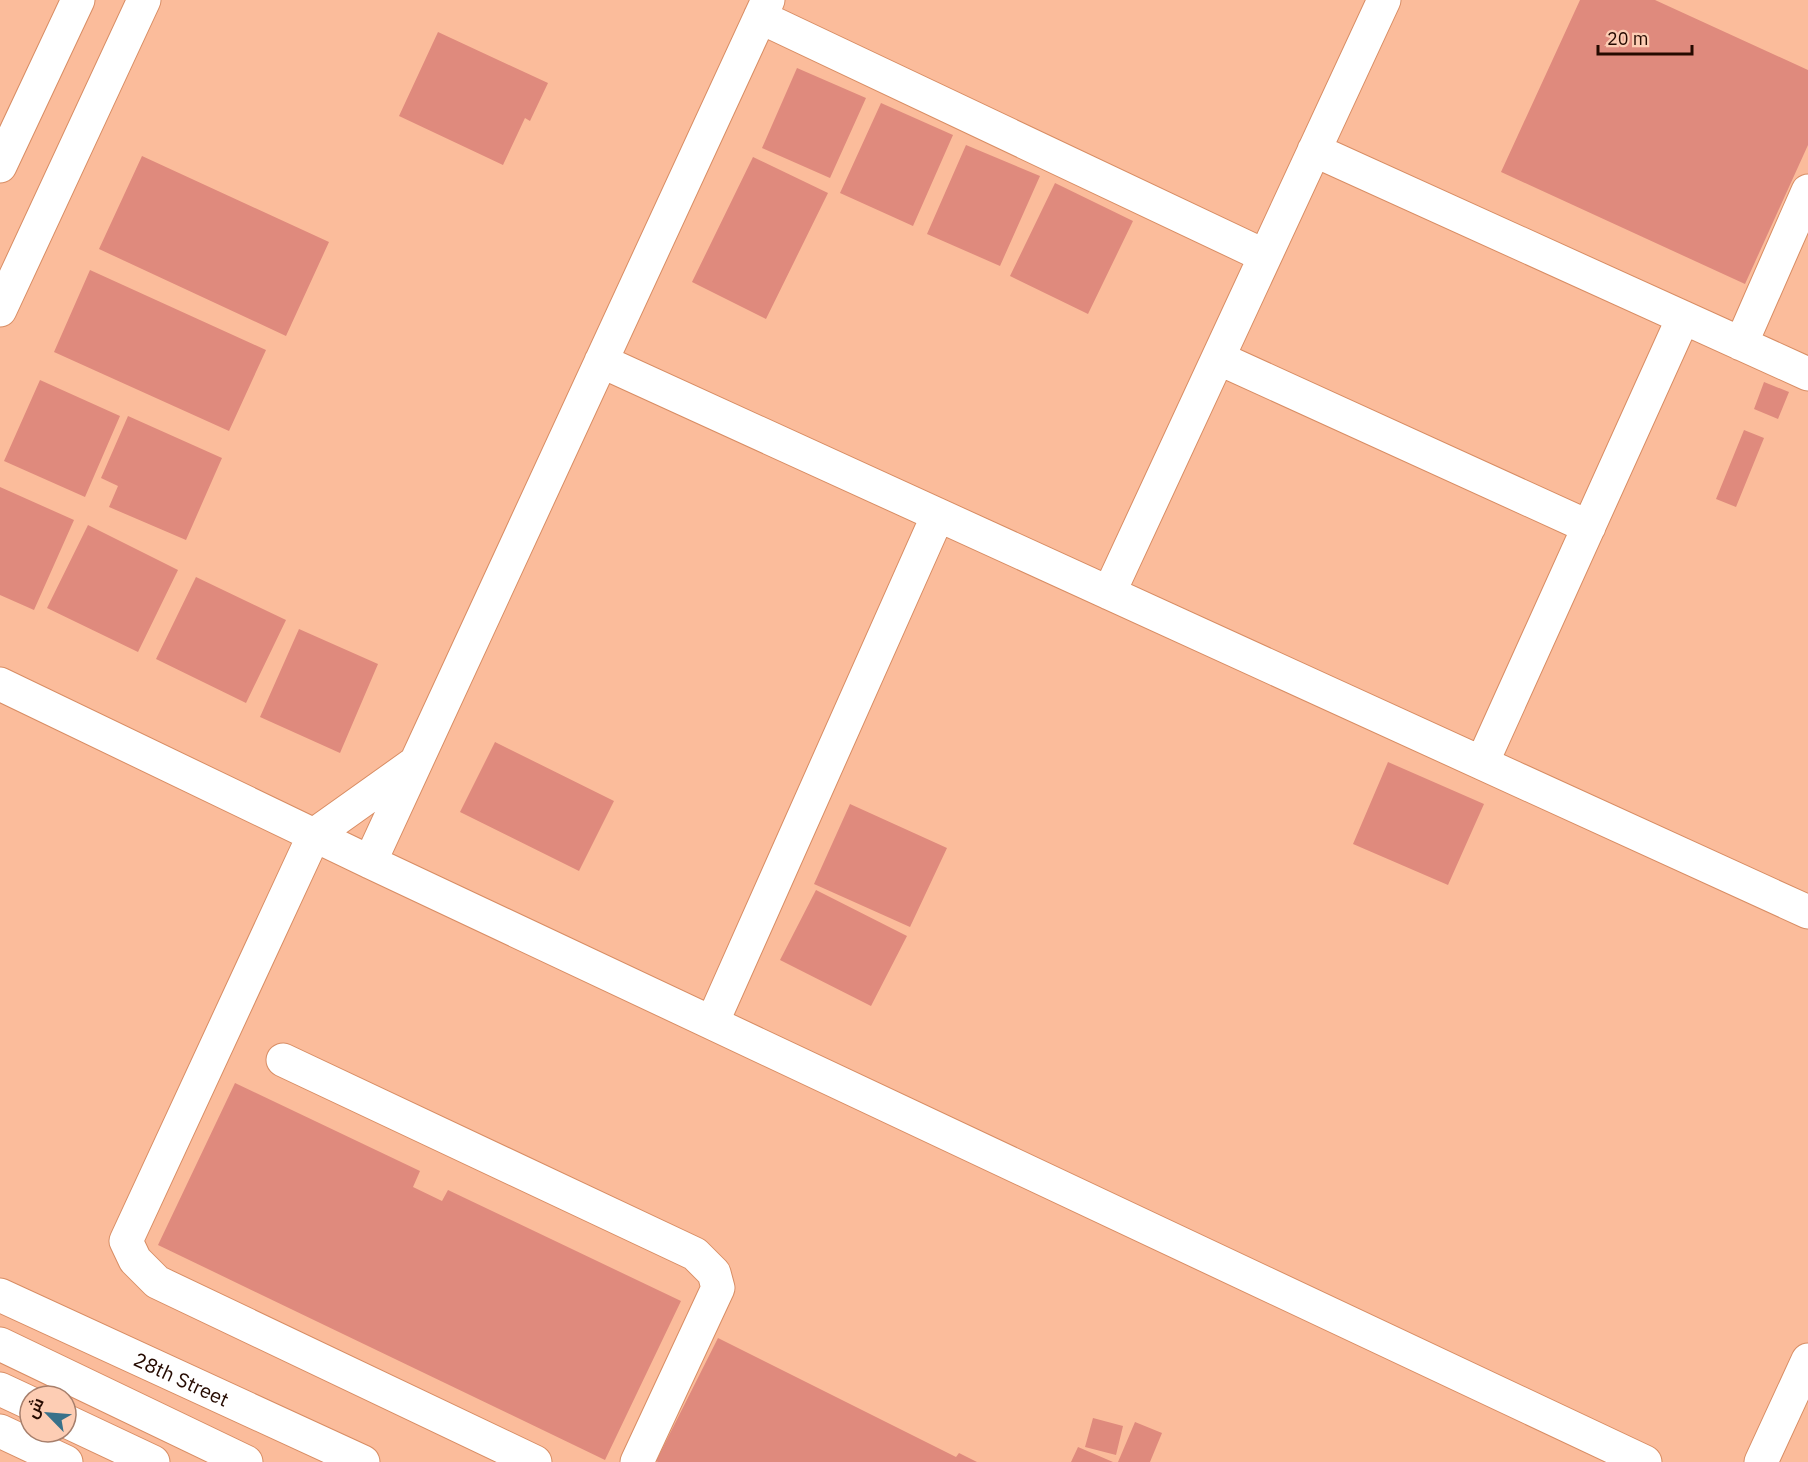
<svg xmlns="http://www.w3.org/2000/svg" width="1808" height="1462" viewBox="0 0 1808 1462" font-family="'IBM Plex Sans',Cairo,sans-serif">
  <rect width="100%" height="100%" fill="#fbbc9b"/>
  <path fill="#df8a7d" d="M1580,0H1655L1808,70V145L1745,284L1501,172Z
    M438,32L548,83L530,121L525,118L503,165L399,116Z
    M797,68L866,98L830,178L762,148Z
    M881,103L953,135L913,226L840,193Z
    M966,145L1040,176L1000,266L927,234Z
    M142,156L329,242L286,336L99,249Z
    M753,157L828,193L766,319L692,282Z
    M1055,183L1133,221L1088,314L1010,276Z
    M90,270L266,350L229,431L54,352Z
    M40,380L120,416L85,497L4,461Z
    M1764,382L1789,392L1778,419L1754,409Z
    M128,416L222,458L186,540L109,507L118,486L101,478Z
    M1744,430L1764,438L1736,507L1716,499Z
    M0,487L74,520L34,610L0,595Z
    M88,525L178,570L138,652L47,608Z
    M196,577L286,620L246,703L156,659Z
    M299,629L378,664L340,753L260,717Z
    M495,742L614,801L579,871L460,812Z
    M1388,762L1484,804L1448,885L1353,844Z
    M850,804L947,848L910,927L814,884Z
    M816,890L907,936L871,1006L780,960Z
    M235,1083L420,1171L413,1187L442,1201L448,1190L681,1301L605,1460L158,1245Z
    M718,1338L956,1457L959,1453L977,1462H658L656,1461Z
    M1093,1418L1123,1426L1116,1455L1085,1447Z
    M1135,1422L1162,1433L1150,1462H1118Z
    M1078,1447L1113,1462H1071Z"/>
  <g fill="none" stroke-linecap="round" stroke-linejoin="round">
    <g stroke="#d88d64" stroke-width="35">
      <path id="minor" d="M760,17L1265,256
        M1314,150L1808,374
        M0,166L78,0
        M0,310L144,0
        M1741,344L1808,191
        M1218,358L1589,527
        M601,361L1808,912
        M1109,593L1384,0
        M0,684L370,862L1645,1462
        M415,763L314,835L126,1241L135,1260L157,1282L535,1462
        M1482,763L1683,318
        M370,862L768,0
        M712,1023L938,515
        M283,1060L695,1254L714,1273L718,1288L637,1462
        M1761,1462L1808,1360"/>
    </g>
    <g stroke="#d88d64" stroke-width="35">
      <g id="major">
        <path id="s1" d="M0,1295L363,1462"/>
        <path d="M0,1344L246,1462"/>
        <path d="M0,1389L30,1403"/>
        <path d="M66,1421L153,1462"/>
        <path d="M0,1431L66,1462"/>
      </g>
    </g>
    <use href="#minor" stroke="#fff" stroke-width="33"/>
    <use href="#major" stroke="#fff" stroke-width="33"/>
  </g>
  <g text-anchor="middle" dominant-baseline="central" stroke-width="6" stroke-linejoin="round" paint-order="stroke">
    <g font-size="20" fill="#250a00" stroke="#fdcdb4">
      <text stroke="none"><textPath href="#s1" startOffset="200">28th Street</textPath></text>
    </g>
  </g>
  <g transform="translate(48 1414) rotate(295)"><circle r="28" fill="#fdcdb4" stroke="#a77f6c" stroke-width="1.5"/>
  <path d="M0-4.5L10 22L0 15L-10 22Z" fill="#38718a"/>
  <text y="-9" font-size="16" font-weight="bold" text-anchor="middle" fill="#250a00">ش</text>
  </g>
  <path d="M1598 45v9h94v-9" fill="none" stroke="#250a00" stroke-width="3"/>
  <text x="1607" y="45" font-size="18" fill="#250a00" stroke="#fdcdb4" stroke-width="4.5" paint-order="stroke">20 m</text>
</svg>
